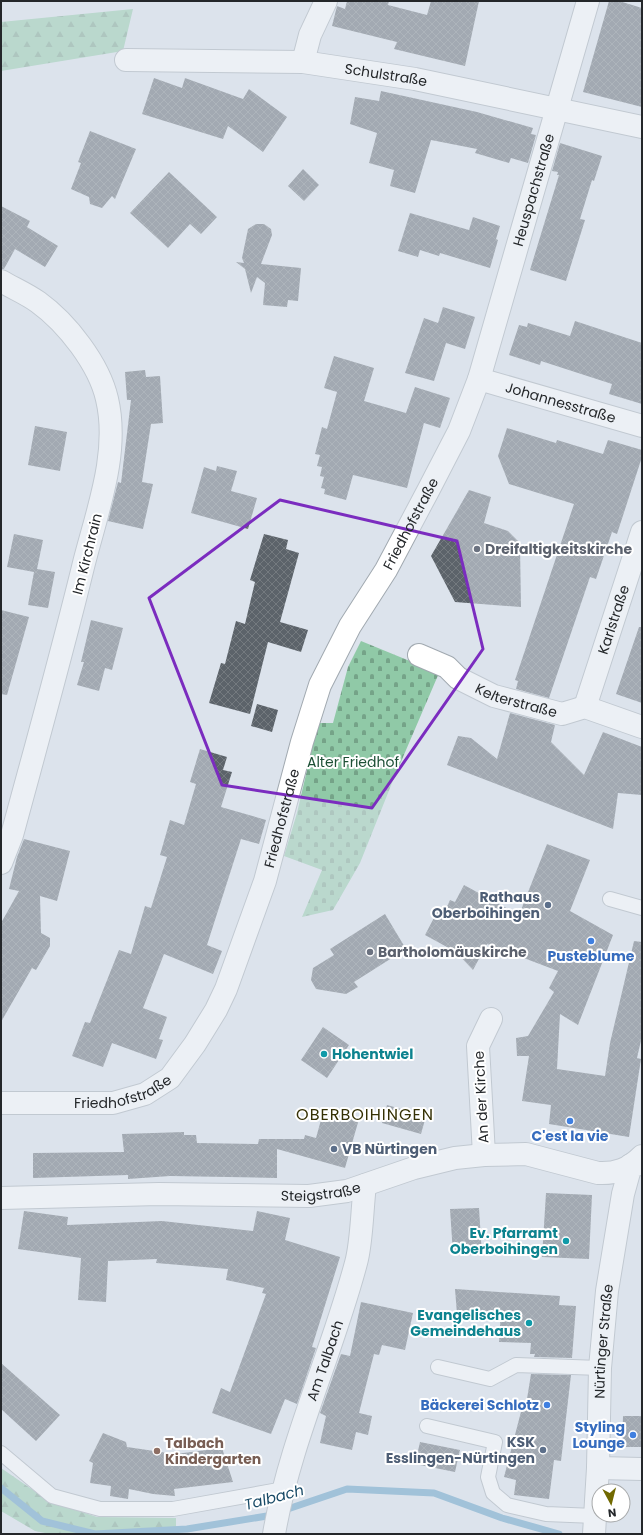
<svg xmlns="http://www.w3.org/2000/svg" width="643" height="1535" viewBox="0 0 643 1535" font-family="Poppins,sans-serif">
  <defs>
    <pattern id="forest-firs" width="22" height="20" patternUnits="userSpaceOnUse"><rect width="22" height="20" fill="#90c9a7"/><path d="M5 1l3.5 6h-7zM16 11l3.5 6h-7z" fill="#75a388"/></pattern>
    <pattern id="cemetery-stones" width="16" height="16" patternUnits="userSpaceOnUse"><rect width="16" height="16" fill="#90c9a7"/><path d="M2 7V4a2 2 0 0 1 4 0v3zM10 15v-3a2 2 0 0 1 4 0v3z" fill="#75a388"/></pattern>
    <pattern id="building-cross-hatch" width="8" height="8" patternUnits="userSpaceOnUse"><rect width="8" height="8" fill="#5c636a"/><path d="M0 0l8 8M0 8l8-8" fill="none" stroke="#747a7f"/></pattern>
  </defs>
  <rect width="100%" height="100%" fill="#dce3ec"/>
  <path fill="url(#forest-firs)" d="M133,9L123,51L1,71V22Z
    M1,1468L49,1501L97,1517L176,1518V1534H50L35,1531L1,1511Z"/>
  <path fill="url(#cemetery-stones)" d="M361,641L439,673L394,778L360,863L333,910L302,917L322,870L284,856L297,813L318,723H333L348,667Z"/>
  <g fill="none" stroke-linecap="round" stroke-linejoin="round">
    <path stroke="#5a99c0" stroke-width="7" d="M1,1488L42,1521L95,1534L187,1529L267,1516L347,1489L434,1493L502,1518L559,1534"/>
  </g>
  <path fill="url(#building-cross-hatch)" d="M347,1H389L388,5L427,15L431,1H479L465,66L394,49L397,42L332,26L337,6L345,9Z
    M609,1H619L642,8V107L583,92Z
    M154,78L182,88L185,78L243,99L249,89L287,117L263,152L228,126L223,139L142,114Z
    M381,91L477,112L533,128L531,134L536,135L528,163L511,158L509,163L475,153L477,149L431,140L415,193L390,186L394,170L369,163L377,133L350,124L355,97L379,101Z
    M90,131L136,149L115,199L112,196L102,208L90,204L89,197L71,189L81,163L78,162Z
    M560,143L602,156L594,181L592,180L580,219L585,220L566,281L530,270L559,175H557L558,172L552,171Z
    M303,169L319,185L304,201L288,186Z
    M169,172L217,217L201,234L190,224L168,248L130,213Z
    M1,206L30,221L27,227L58,246L45,267L15,249L4,269H1Z
    M410,213L469,230L473,217L500,226L496,239L498,240L490,268L440,253L439,256L420,250L418,257L398,251Z
    M256,224H264L271,229L272,235L261,264L301,268L298,301L288,300L287,307L263,305L265,283L257,277L251,293L245,269L236,262L244,263L242,258L248,229Z
    M443,307L475,317L465,349L446,343L434,381L405,373L424,318L438,323Z
    M575,321L642,343V404L609,394L612,384L541,361L540,365L509,355L519,325L527,327L528,323L570,336Z
    M334,356L374,368L364,401L406,413L415,387L450,398L440,428L424,423L407,488L353,475L346,500L324,494L325,489L321,488L324,477L320,476L322,467L317,466L320,455L315,454L322,427L327,429L337,392L324,388Z
    M145,370L146,377L160,376L163,423L151,424L142,482L153,484L143,529L108,521L118,482L121,483L131,400H127L125,372Z
    M35,426L67,432L60,471L28,465Z
    M507,428L556,443L557,440L603,454L608,440L642,450V457L617,534L612,532L596,579L590,577L549,698L516,689L518,681L515,680L574,504L509,484L498,456Z
    M217,466L237,471L231,491L257,498L248,529L191,513L204,467L216,471Z
    M469,490L491,497L484,523L508,531L518,541L520,547L521,607L455,602L431,556Z
    M14,534L43,540L37,569L55,572L48,608L28,605L34,572L7,567Z
    M264,534L288,540L286,549L299,553L280,622L308,630L301,652L268,642L250,714L209,703L221,663L225,664L236,621L245,624L255,582L250,580Z
    M1,610L29,617L7,695L1,694Z
    M91,620L123,628L112,670L105,668L99,691L77,685L84,662H81Z
    M639,627H642V703L616,694Z
    M257,704L278,710L272,732L251,726Z
    M510,713L555,725L551,742L584,775L603,732L642,747V795L618,793L613,829L447,765L458,736L471,738L497,759Z
    M200,749L227,757L223,770L232,772L221,807L266,820L259,844L241,839L207,945L222,951L213,974L164,954L143,1008L167,1017L159,1039L163,1040L156,1059L112,1043L103,1067L72,1056L85,1022L90,1023L119,950L131,954L145,906L151,908L167,857L160,855L170,820L184,825L196,784L190,782Z
    M24,839L70,851L57,901L40,896L41,933L50,938V946L36,970L32,968L1,1022V923L19,891L9,889L17,857Z
    M547,844L590,860L570,911L613,935L578,1025L560,1014L557,1069L605,1076L610,1043L634,941L642,942V1036L637,1058L641,1059L629,1137L549,1124L551,1105L522,1101L529,1056H517L516,1038L528,1036L554,992L549,988L558,971L487,944L473,970L456,952L425,935L438,910L444,913L450,900L455,902L464,885L519,915Z
    M385,914L406,949L354,982L358,987L346,994L316,989L311,980L313,968L334,955L330,949Z
    M323,1027L349,1045L327,1078L301,1060Z
    M387,1105L426,1116L421,1134L382,1123Z
    M324,1109L359,1119L345,1168L277,1149V1178L170,1176L128,1179V1175L33,1178V1153L124,1152L122,1134L184,1132V1135H196L197,1143L258,1144L259,1139H304L305,1135L316,1138Z
    M546,1193L592,1195L589,1259L542,1257Z
    M479,1208L482,1255L453,1254L450,1209Z
    M24,1211L68,1217L67,1225L162,1221L253,1231L257,1211L290,1218L285,1240L340,1257L312,1347L316,1348L297,1404L285,1399L271,1434L212,1413L221,1388L230,1392L266,1294L262,1293L264,1288L226,1280L228,1269L156,1263L157,1259L108,1261L106,1302L78,1300L81,1258L18,1249Z
    M455,1289L560,1296L559,1305L576,1306L572,1358L534,1357L535,1354H530L531,1343L499,1342L501,1310L457,1314Z
    M361,1302L413,1313L405,1350L382,1345L379,1355L374,1354L359,1413L372,1416L368,1435L356,1432L352,1450L320,1443L326,1416L320,1413L341,1354L350,1356Z
    M1,1363L60,1415L36,1441L1,1409Z
    M531,1374L571,1375L561,1461L554,1460L549,1499L514,1495L516,1480L504,1477L523,1404L526,1405Z
    M623,1416H642V1447H622Z
    M103,1433L126,1442L127,1447L168,1453V1455L222,1448L233,1482L174,1489L175,1496L153,1494L129,1489L128,1499L110,1496L111,1486L90,1483L93,1463L89,1461Z
    M420,1442L460,1450L455,1472L415,1464Z"/>
  <g fill="none" stroke-linecap="round" stroke-linejoin="round">
    <g stroke="#a1a9b0" stroke-width="16">
      <path id="service" d="M610,899L642,908
        M438,1367L490,1379L516,1365L600,1368
        M427,1426L495,1442L488,1477L493,1493L507,1505L546,1514L595,1516
        M1,1453L52,1496L100,1509H173L284,1489"/>
    </g>
    <g stroke="#a1a9b0" stroke-width="24">
      <g id="minor">
        <path id="s1" d="M126,60L303,62L415,79L642,127"/>
        <path d="M303,62L310,35L326,1"/>
        <path d="M1,281C13,288 27,294 38,302C67,323 99,364 107,399C120,454 96,514 83,567C61,657 36,746 12,835L1,863"/>
        <path id="s2" d="M479,379L642,426"/>
        <path id="s3" d="M419,655L447,667L458,678L494,696L562,714L585,707L642,727"/>
        <path id="s4" d="M585,707L642,532"/>
        <path id="s5" d="M1,1103H113L145,1094L170,1078L195,1044L216,1010L226,989L265,881L302,742L320,685L350,626L386,570L429,489L459,431L479,379L588,1"/>
        <path d="M484,1155L478,1046L491,1019"/>
        <path d="M598,1468L642,1469"/>
        <path id="s6" d="M274,1534C290,1441 332,1354 356,1263C362,1242 362,1208 365,1185"/>
        <path id="s7" d="M594,1534L598,1468L600,1368L607,1291L623,1194L631,1165L642,1164"/>
      </g>
    </g>
    <g stroke="#a1a9b0" stroke-width="24">
      <g id="tertiary">
        <path id="s8" d="M1,1198L159,1194L309,1196L347,1191L414,1168L455,1158L484,1155L526,1154L598,1173C616,1174 629,1169 642,1156"/>
      </g>
    </g>
    <use href="#service" stroke="#fff" stroke-width="14"/>
    <use href="#minor" stroke="#fff" stroke-width="22"/>
    <use href="#tertiary" stroke="#fff" stroke-width="22"/>
  </g>
  <path d="M0 0H643V1535H0ZM280,500L457,541L483,649L372,808L222,785L149,598Z" fill="#dce3ec" fill-opacity=".55" fill-rule="evenodd"/>
  <path fill="none" stroke="#7b2cbf" stroke-width="3" stroke-linejoin="round" d="M280,500L457,541L483,649L372,808L222,785L149,598Z"/>
  <g fill="#6b7280" stroke="#fff" stroke-width="1.5">
    <circle cx="477" cy="549" r="4"/>
    <circle cx="370" cy="952" r="4"/>
  </g>
  <g fill="#5c6f8a" stroke="#fff" stroke-width="1.5">
    <circle cx="548" cy="905" r="4"/>
    <circle cx="334" cy="1149" r="4"/>
    <circle cx="543" cy="1450" r="4"/>
  </g>
  <g fill="#3f7fe0" stroke="#fff" stroke-width="1.5">
    <circle cx="591" cy="941" r="4"/>
    <circle cx="570" cy="1121" r="4"/>
    <circle cx="547" cy="1405" r="4"/>
    <circle cx="633" cy="1435" r="4"/>
  </g>
  <g fill="#0f9aa8" stroke="#fff" stroke-width="1.5">
    <circle cx="324" cy="1054" r="4"/>
    <circle cx="566" cy="1241" r="4"/>
    <circle cx="529" cy="1323" r="4"/>
  </g>
  <circle fill="#8d6e63" stroke="#fff" stroke-width="1.5" cx="157" cy="1451" r="4"/>
  <g text-anchor="middle" dominant-baseline="central" stroke-width="4" stroke-linejoin="round" paint-order="stroke">
    <g font-size="14" fill="#24272a" stroke="#fff">
      <text stroke="none"><textPath href="#s1" startOffset="261">Schulstraße</textPath></text>
      <text stroke="none"><textPath href="#s5" startOffset="1141">Heuspachstraße</textPath></text>
      <text stroke="none"><textPath href="#s2" startOffset="85">Johannesstraße</textPath></text>
      <text stroke="none"><textPath href="#s5" startOffset="784">Friedhofstraße</textPath></text>
      <text transform="translate(87 554) rotate(-76)">Im Kirchrain</text>
      <text stroke="none"><textPath href="#s4" startOffset="92">Karlstraße</textPath></text>
      <text stroke="none"><textPath href="#s3" startOffset="109">Kelterstraße</textPath></text>
      <text stroke="none"><textPath href="#s5" startOffset="460">Friedhofstraße</textPath></text>
      <text stroke="none"><textPath href="#s5" startOffset="124">Friedhofstraße</textPath></text>
      <text transform="translate(481 1097) rotate(-93)">An der Kirche</text>
      <text stroke="none"><textPath href="#s8" startOffset="320">Steigstraße</textPath></text>
      <text stroke="none"><textPath href="#s7" startOffset="193">Nürtinger Straße</textPath></text>
      <text stroke="none"><textPath href="#s6" startOffset="181">Am Talbach</textPath></text>
    </g>
    <g font-size="14" font-weight="bold" fill="#5b616d" stroke="#fff" text-anchor="start">
      <text x="485" y="549">Dreifaltigkeitskirche</text>
      <text x="378" y="952">Bartholomäuskirche</text>
    </g>
    <g font-size="14" fill="#1d5036" stroke="#fff">
      <text x="353" y="762">Alter Friedhof</text>
    </g>
    <g font-size="14" font-weight="bold" fill="#4e5e75" stroke="#fff" text-anchor="end">
      <text x="540" y="897">Rathaus<tspan x="540" dy="16">Oberboihingen</tspan></text>
      <text x="342" y="1149" text-anchor="start">VB Nürtingen</text>
      <text x="535" y="1442">KSK<tspan x="535" dy="16">Esslingen-Nürtingen</tspan></text>
    </g>
    <g font-size="14" font-weight="bold" fill="#366cbe" stroke="#fff">
      <text x="591" y="956">Pusteblume</text>
      <text x="570" y="1136">C'est la vie</text>
      <text x="539" y="1405" text-anchor="end">Bäckerei Schlotz</text>
      <text x="625" y="1427" text-anchor="end">Styling<tspan x="625" dy="16">Lounge</tspan></text>
    </g>
    <g font-size="14" font-weight="bold" fill="#0d838f" stroke="#fff" text-anchor="end">
      <text x="332" y="1054" text-anchor="start">Hohentwiel</text>
      <text x="558" y="1233">Ev. Pfarramt<tspan x="558" dy="16">Oberboihingen</tspan></text>
      <text x="521" y="1315">Evangelisches<tspan x="521" dy="16">Gemeindehaus</tspan></text>
    </g>
    <g font-size="14" font-weight="bold" fill="#785e54" stroke="#fff" text-anchor="start">
      <text x="165" y="1443">Talbach<tspan x="165" dy="16">Kindergarten</tspan></text>
    </g>
    <g font-size="15" font-style="italic" fill="#194b67" stroke="#fff">
      <text transform="translate(274 1497) rotate(-15)">Talbach</text>
    </g>
    <g font-size="16" letter-spacing="1" fill="#353105" stroke="#fff">
      <text x="365" y="1114">OBERBOIHINGEN</text>
    </g>
  </g>
  <rect width="643" height="1535" fill="none" stroke="#24272a" stroke-width="4"/>
  <g transform="translate(611 1503) rotate(173)"><circle r="19" fill="#ffffff" stroke="#a7a9aa"/>
  <path d="M0-3L7 15L0 10L-7 15Z" fill="#716900"/>
  <text y="-6" font-size="11" font-weight="bold" text-anchor="middle" fill="#24272a">N</text>
  </g>
</svg>
